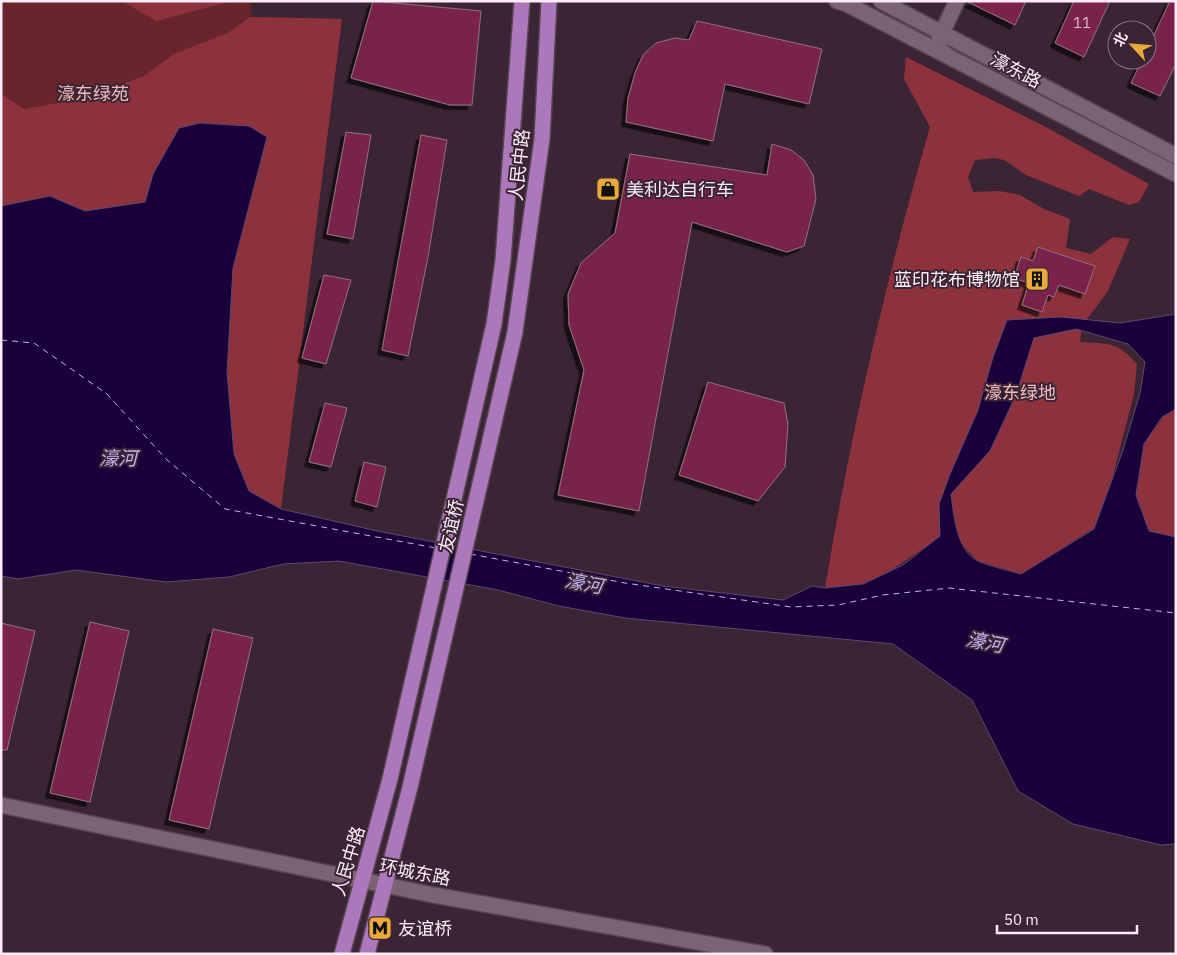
<svg xmlns="http://www.w3.org/2000/svg" width="1177" height="955" viewBox="0 0 1177 955" font-family="'IBM Plex Sans','Noto Sans SC',sans-serif">
  <defs>
    <filter id="shadow"><feDropShadow dx="-4.5" dy="4.5" stdDeviation="0" flood-color="#0009"/></filter>
  </defs>
  <rect width="100%" height="100%" fill="#3b2535"/>
  <path fill="#68252c" d="M1,1H251V17L342,19L23,200L1,206Z"/>
  <path fill="#8d323d" d="M122,1H233L156,21Z
    M250,17L342,19L281,509L249,491L234,454L227,372L233,268L267,137L249,126L200,123L179,128L153,174L146,202L85,211L49,196L1,206V94L24,109L86,98L144,76L174,54L228,33Z
    M906,57L1042,125L1149,184L1139,202L1129,205L1089,189L1079,196L1026,175L1004,160L994,158L975,160L968,177L973,192L999,191L1020,195L1044,209L1070,219L1066,248L1091,254L1113,237L1130,239L1108,291L1082,326L1080,342C1108,344 1117,341 1137,364L1134,394L1112,479L1094,528L1021,574L978,561L962,545L940,537L887,573L863,584L825,588C851,432 886,279 930,127L904,79Z
    M1176,409V537L1149,531L1136,495L1144,444L1163,417Z"/>
  <path fill="#190139" stroke="#5d4872" fill-rule="evenodd" d="M200,123L249,126L267,137L233,268L227,372L234,454L249,491L281,509L377,531L663,586L783,600L812,586L825,588L863,584L903,565L940,536L939,504L950,474L978,410L993,357L1007,320L1061,317L1120,323L1176,314V409L1162,417L1144,444L1136,495L1149,531L1176,537V844L1161,845L1073,824L1018,791L972,700L893,644L625,618L559,606L498,590L339,561L283,564L229,577L166,582L76,570L18,579L1,576V206L50,196L85,211L145,202L153,174L179,128ZM1076,329L1128,344L1145,362L1140,393L1123,450L1094,529L1021,574C1007,570 993,567 980,562C956,552 954,516 951,494L990,451L1016,395L1034,338Z"/>
  <g fill="none" stroke-linecap="round" stroke-linejoin="round">
    <path stroke="#c2b2f3" stroke-width="1" stroke-dasharray="6 5" stroke-linecap="butt" d="M1,340L34,343L107,394L166,459L225,509L436,548
      M470,554L625,583L791,607L838,605L883,595L949,588L1176,613"/>
  </g>
  <path fill="#79244b" stroke="#91727c" filter="url(#shadow)" d="M373,1L481,11L472,105H450L351,78Z
    M966,1H1026L1015,25Z
    M1074,1H1110L1084,57L1055,43Z
    M1170,1H1176V64L1160,96L1131,83L1142,60H1147V50Z
    M697,21L822,49L809,104L725,84L713,141L626,122L628,98L635,73L643,55L656,43L675,38L689,40Z
    M346,132L371,135L353,239L327,234Z
    M421,135L447,140L428,257L408,356L382,350Z
    M772,144L791,150L804,160L813,175L816,199L804,246L787,252L692,222L639,511L558,495L584,370L569,325L568,294L581,263L615,233L630,154L767,175Z
    M1038,247L1095,266L1085,294L1059,285L1054,297L1048,295L1042,312L1022,305L1029,283L1014,278L1021,257L1033,261Z
    M324,275L351,280L326,364L302,358Z
    M708,382L784,403L788,424L785,467L758,501L679,475Z
    M325,403L347,408L331,467L309,462Z
    M364,462L386,467L377,507L355,501Z
    M90,622L129,631L90,802L50,793Z
    M1,623L35,631L7,750H1Z
    M213,629L253,638L209,829L169,820Z"/>
  <g fill="none" stroke-linecap="round" stroke-linejoin="round">
    <g stroke="#554351" stroke-width="18">
      <path id="street" d="M948,56L940,50L939,39L957,1"/>
    </g>
    <g stroke="#554351" stroke-width="18">
      <path id="secondary" d="M837,1L847,4L1176,174
        M881,1L1176,156
        M1,805L433,895L765,954"/>
    </g>
    <g stroke="#554351" stroke-width="18">
      <path id="primary" d="M515,332L542,139L549,1
        M342,954L390,779L494,324L503,260L522,1
        M367,954L410,787"/>
    </g>
    <use href="#street" stroke="#7b6274" stroke-width="15"/>
    <use href="#secondary" stroke="#7b6274" stroke-width="15"/>
    <use href="#primary" stroke="#ad78bb" stroke-width="15"/>
    <g stroke="#554351" stroke-width="18" stroke-linecap="butt">
      <path id="primary-bridge" d="M410,787L515,332"/>
    </g>
    <use href="#primary-bridge" stroke="#ad78bb" stroke-width="15"/>
  </g>
  <defs>
    <g id="shop-square" transform="scale(1.25)"><rect x="-9" y="-9" width="18" height="18" rx="4" fill="#eaaa38" stroke="#3b2535"/><path d="M-5-2.5h2.3a2.7 3.5 0 0 1 5.4 0H5L5.5 6h-11ZM-1.5-2.5h3a1.5 2.3 0 0 0-3 0Z" fill="#111"/></g>
    <g id="building-square" transform="scale(1.25)"><rect x="-9" y="-9" width="18" height="18" rx="4" fill="#eaaa38" stroke="#3b2535"/><path d="M-4-6H4V6H1V3H-1V6H-4ZM-2.5-4.3h1.7v1.8h-1.7ZM.8-4.3h1.7v1.8H.8ZM-2.5-1h1.7V.8h-1.7ZM.8-1h1.7V.8H.8Z" fill="#111"/></g>
    <g id="metro-square" transform="scale(1.25)"><rect x="-9" y="-9" width="18" height="18" rx="4" fill="#eaaa38" stroke="#3b2535"/><path d="M-5.5 5V-5H-3L0 0L3-5H5.5V5H3V-.5L0 4L-3-.5V5Z" fill="#111"/></g>
  </defs>
  <g fill-rule="evenodd">
    <use href="#shop-square" x="608" y="189"/>
    <use href="#building-square" x="1037" y="279"/>
    <use href="#metro-square" x="380" y="928"/>
  </g>
  <g text-anchor="middle" dominant-baseline="central" stroke-width="4" stroke-linejoin="round" paint-order="stroke">
    <g font-size="15" fill="#dabacc">
      <text x="1082" y="22">11</text>
    </g>
    <g font-size="18" fill="#fbecf7" stroke="#3b2535">
      <text transform="translate(1016 70) rotate(28)">濠东路</text>
      <text transform="translate(519 165) rotate(-84)">人民中路</text>
      <text transform="translate(451 526) rotate(-77)">友谊桥</text>
      <text transform="translate(348 861) rotate(-73)">人民中路</text>
      <text transform="translate(415 872) rotate(11)">环城东路</text>
    </g>
    <g font-size="18" fill="#f0bbbd" stroke="#3b2535">
      <text x="93" y="93">濠东绿苑</text>
      <text x="1020" y="392">濠东绿地</text>
    </g>
    <g font-size="18" fill="#fbecf7" stroke="#3b2535" text-anchor="start">
      <text x="626" y="189">美利达自行车</text>
      <text x="1020" y="279" text-anchor="end">蓝印花布博物馆</text>
      <text x="398" y="928">友谊桥</text>
    </g>
    <g font-size="19" font-style="italic" fill="#c2b2f3" stroke="#3b2535">
      <text x="118" y="458">濠河</text>
      <text transform="translate(584 583) rotate(10)">濠河</text>
      <text transform="translate(985 642) rotate(11)">濠河</text>
    </g>
  </g>
  <rect width="1177" height="955" fill="none" stroke="#fbecf7" stroke-width="5"/>
  <g transform="translate(1132 45) rotate(296)"><circle r="24" fill="#3b2535" stroke="#887583"/>
  <path d="M0-4L9 19L0 12L-9 19Z" fill="#eaaa38"/>
  <text y="-8" font-size="14" font-weight="bold" text-anchor="middle" fill="#fbecf7">北</text>
  </g>
  <path d="M997 925v8h140v-8" fill="none" stroke="#fbecf7" stroke-width="2.5"/>
  <text x="1004" y="925" font-size="15" fill="#fbecf7" stroke="#3b2535" stroke-width="4" paint-order="stroke">50 m</text>
</svg>
